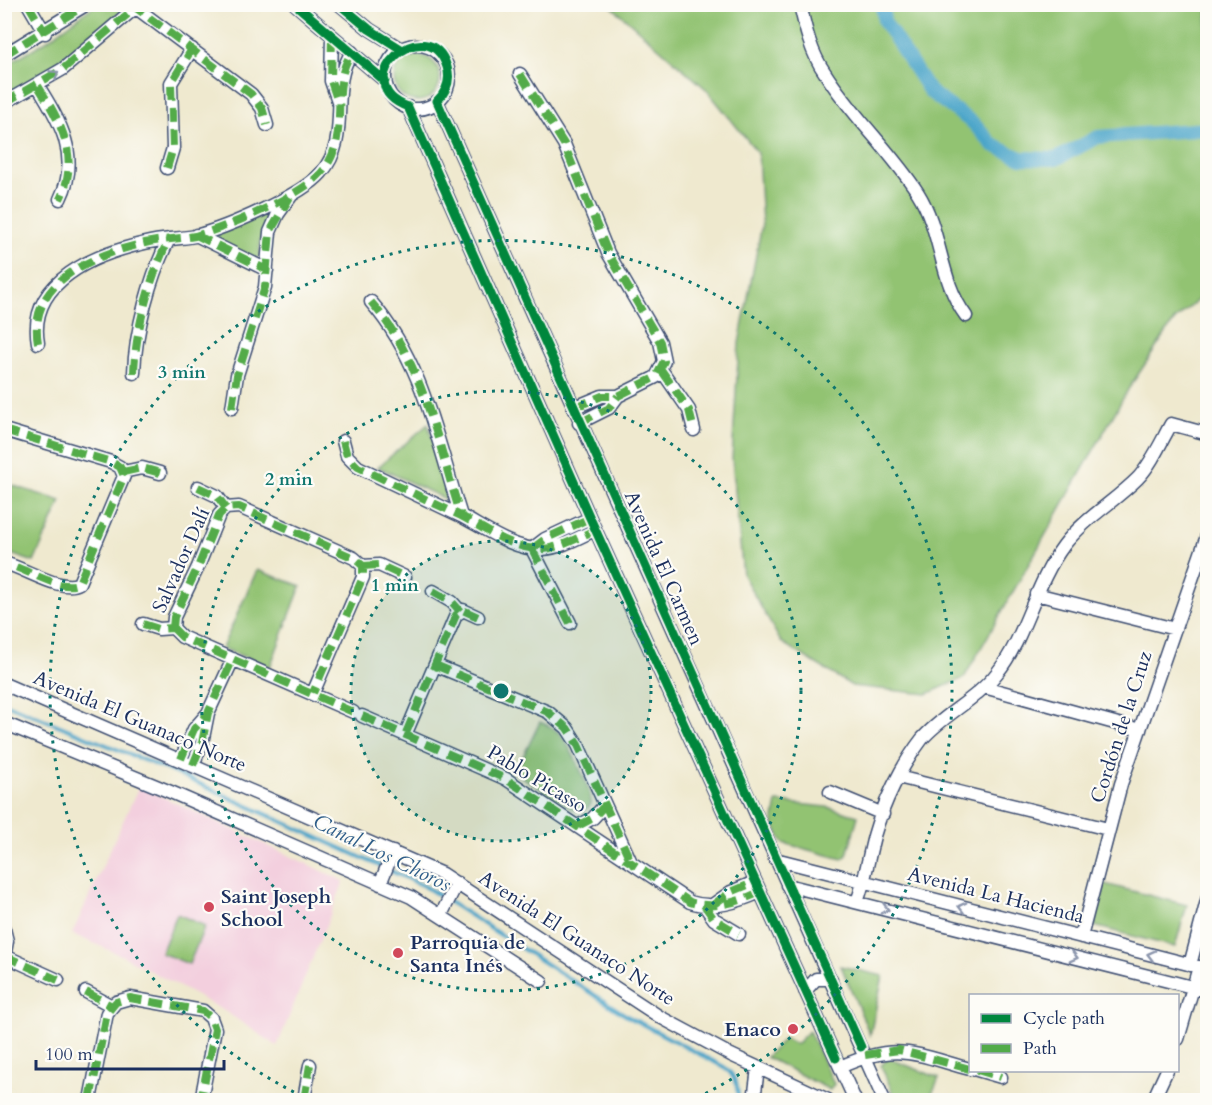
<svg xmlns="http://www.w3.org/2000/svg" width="1212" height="1105" viewBox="0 0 1212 1105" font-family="Cardo,serif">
  <rect width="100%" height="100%" fill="#fdfcf7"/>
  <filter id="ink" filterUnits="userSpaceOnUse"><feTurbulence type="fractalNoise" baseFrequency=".0167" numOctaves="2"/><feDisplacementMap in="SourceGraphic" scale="12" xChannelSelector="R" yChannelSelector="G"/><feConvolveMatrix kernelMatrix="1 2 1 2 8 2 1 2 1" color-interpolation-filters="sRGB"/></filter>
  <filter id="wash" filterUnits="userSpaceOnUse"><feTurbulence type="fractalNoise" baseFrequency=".008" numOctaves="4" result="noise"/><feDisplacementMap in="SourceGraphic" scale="24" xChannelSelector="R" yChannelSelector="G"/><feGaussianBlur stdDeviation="1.35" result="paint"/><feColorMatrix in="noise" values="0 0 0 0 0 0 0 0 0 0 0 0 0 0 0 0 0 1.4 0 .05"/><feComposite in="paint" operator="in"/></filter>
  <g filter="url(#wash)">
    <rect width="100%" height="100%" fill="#efe9cf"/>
    <path fill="#f3cfde" d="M139,786L344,881L277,1046L226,1012L123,956L72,934Z"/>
    <path fill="#92c372" stroke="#567968" stroke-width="1.5" d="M95,5H117L124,10L40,77L5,94L4,66L46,41Z
      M610,5H1207V292L1174,321L1129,388L964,678L927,694L852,686L781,642L743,575L732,459L739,343L762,224L758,153L706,89Z
      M394 78a23 23 0 1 1 46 0a23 23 0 1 1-46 0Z
      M266,214L268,219L260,239V255L256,259L212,240L211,234Z
      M428,424L448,493L445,499L378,467Z
      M5,483L61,501L34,562L5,552Z
      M257,570L301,586L270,667L222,648Z
      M540,722C548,725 554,728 560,734C570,746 591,788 591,804L585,811L574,810L515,773Z
      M777,802L827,807L858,816L847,855L842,859L783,843L773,823Z
      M1105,884L1187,905L1175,947L1094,926Z
      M177,914L205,926L189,964L161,953Z
      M841,966L883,976L870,1035Z
      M809,1031L834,1084L830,1090L766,1057L785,1038L796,1044Z
      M888,1058L939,1078L929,1100H896L881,1066Z"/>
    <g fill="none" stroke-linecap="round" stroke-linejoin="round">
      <path stroke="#4ca5c9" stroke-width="4" d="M4,703L180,775L426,887L627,1016L724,1067C736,1076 738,1086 738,1100"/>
      <path stroke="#4ca5c9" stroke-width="14" d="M882,4L884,21L930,92L973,123L993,145L1021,158L1056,159L1098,137L1208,129"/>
    </g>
  </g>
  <g filter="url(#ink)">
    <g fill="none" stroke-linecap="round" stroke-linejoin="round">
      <g stroke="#3b4b6f" stroke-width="15">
        <path id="minor" d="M28,4L45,33
          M131,4L251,94L262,108L267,125
          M295,4L385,81
          M339,4L369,29L401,49
          M800,4C805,28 811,53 825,73C852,116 891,151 918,193C942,231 939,280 966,316
          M332,36L331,81L338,101
          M385 77a32 32 0 1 1 64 0a32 32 0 1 1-64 0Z
          M4,55L87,4
          M520,74L564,144L608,253L660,342L664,361L656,377L618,396H602L573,408
          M38,86C60,121 81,157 60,199
          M437,101L884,1100
          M4,103L63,69L135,8
          M408,107L590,518L855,1100
          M167,168L173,148L171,83L192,49
          M196,235L267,270
          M371,302C424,363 437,441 461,516C484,528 515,551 543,549C561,548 579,537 595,530
          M38,343C27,281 96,254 145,243C162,239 179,239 195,236C226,228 301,196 321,173C353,137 327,89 352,52
          M662,371L689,410L694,430
          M134,373C135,332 150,276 169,239
          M232,408L237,375L265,287L270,232L278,214L291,196
          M579,423L609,408L618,396
          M4,430L111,462L120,467L124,476L79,583C62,593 25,568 4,563
          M343,441L347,456L358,467L461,516
          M123,472L142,468L160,473
          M198,487L217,496L226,508
          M532,549L570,623
          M532,549L545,539L590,518
          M363,566L379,565L405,577
          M433,591L452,602L460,611
          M1036,594L1175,629
          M143,624L159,629L173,628
          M173,628L174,617L198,567L219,515L226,508L239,507L354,558L363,566V577L313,693
          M173,628L182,637L353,712
          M435,665L548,712L567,728L578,745L630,860
          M4,684L442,874L660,1017L731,1055L828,1100
          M984,687L1140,730
          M362,716L506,779L690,902C714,910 738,902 760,892
          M4,723L173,793L411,897L541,981
          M406,733L456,615L463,610L478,617
          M181,759L194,729L208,713L233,659
          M193,765L202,743L208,713
          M898,777L1108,829
          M830,792L883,814
          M578,826L593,818L605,805
          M775,859L1208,969
          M380,884L393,852
          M787,885L1208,991
          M857,902C865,881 868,859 874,836C883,804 901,766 922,739C944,714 976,700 997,673C1026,637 1034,585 1064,545C1085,518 1114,502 1138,478C1152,463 1161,442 1171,424L1208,434
          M714,904L731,892L755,882
          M704,905L714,919L739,934
          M441,915L457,883
          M4,929L7,941L4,958
          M1081,937L1121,784L1208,533
          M5,956L58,980
          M1190,965L1208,897
          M805,991L816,979H831
          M86,992L112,1006
          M1178,1039L1199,967
          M840,1067C897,1041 914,1054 970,1069
          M977,1070L1001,1077
          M90,1100L107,1013L116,1002L130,998L203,1011L211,1018L215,1029L201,1100
          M304,1100L310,1065
          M754,1100L758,1068
          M1153,1100L1167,1070"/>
      </g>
      <use href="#minor" stroke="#fff" stroke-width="12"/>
      <path stroke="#52ab49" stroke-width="8" stroke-dasharray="15 8" stroke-linecap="butt" d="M28,4L45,33
        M131,4L251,94L262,108L267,125
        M332,36L331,81L338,102
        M4,55L87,4
        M520,74L564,144L608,253L660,342L664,361L656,377L618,396H602L573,408
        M38,86C60,121 81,157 60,199
        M4,103L63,69L135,8
        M167,168L173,148L171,83L192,49
        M196,235L267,270
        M371,302C424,363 437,441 461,516C484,528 515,551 543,549C561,548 579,537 595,530
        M38,343C27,281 96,254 145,243C162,239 179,239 195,236C226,228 301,196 321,173C353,137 327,89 352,52
        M662,371L689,410L694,430
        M134,373C135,332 150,276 169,239
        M232,408L237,375L265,287L270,232L290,197
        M579,423L609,408L618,396
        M4,430L111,462L120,467L124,476L79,583C62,593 25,568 4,563
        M343,441L347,456L358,467L461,516
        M123,472L142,468L160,473
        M198,487L217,496L226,508
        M532,549L570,623
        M532,549L545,539L590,518
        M363,566L379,565L405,577
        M433,591L452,602L460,611
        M143,624L159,629L173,628
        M173,628L174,617L198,567L219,515L226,508L239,507L354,558L363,566V577L313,693
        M173,628L182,637L353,712
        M435,665L548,712L567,728L578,745L631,862
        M362,716L506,779L690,902C714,910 738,902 760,892
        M406,733L456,615L463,610L478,617
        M181,759L194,729L208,713L233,659
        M193,765L202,743L208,713
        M578,826L593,818L605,805
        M714,904L731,892L755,882
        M704,905L714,919L739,934
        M4,929L7,941L4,958
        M5,956L58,980
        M86,992L112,1006
        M865,1055L899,1050L970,1069
        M977,1070L1001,1077
        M90,1100L107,1013L116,1002L130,998L203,1011L211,1018L215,1029L201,1100
        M304,1100L310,1065"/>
      <g stroke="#fdfcf7" stroke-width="13">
        <path id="cycleway" d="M295,4L385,81
          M339,4L369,29L401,49
          M836,1058L590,518L408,107C343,83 428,7 447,67C451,80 446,92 437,101L861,1047"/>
      </g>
      <use href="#cycleway" stroke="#00873e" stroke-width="9"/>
    </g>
    <defs><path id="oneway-chevron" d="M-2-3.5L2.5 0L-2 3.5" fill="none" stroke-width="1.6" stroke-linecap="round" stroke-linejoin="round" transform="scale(1.5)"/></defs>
    <g stroke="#8d97ae">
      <use href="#oneway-chevron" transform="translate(55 74) rotate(-34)"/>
      <use href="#oneway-chevron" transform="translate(962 907) rotate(-166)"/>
      <use href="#oneway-chevron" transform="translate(885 909) rotate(14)"/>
      <use href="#oneway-chevron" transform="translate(1151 955) rotate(-166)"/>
      <use href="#oneway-chevron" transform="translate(1074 957) rotate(14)"/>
    </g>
  </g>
  <circle cx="501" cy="691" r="150" fill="#0f766e" fill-opacity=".12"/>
  <g fill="none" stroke="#0f766e" stroke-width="3" stroke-dasharray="3 6">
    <circle cx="501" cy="691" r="150"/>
    <circle cx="501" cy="691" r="300"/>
    <path d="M310 1100A451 451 0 1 1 692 1100"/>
  </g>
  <g fill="#d1495b" stroke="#fdfcf7" stroke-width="2">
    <circle cx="209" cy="907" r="6"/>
    <circle cx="398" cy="953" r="6"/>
    <circle cx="793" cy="1029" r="6"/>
  </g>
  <g text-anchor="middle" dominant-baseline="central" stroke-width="4.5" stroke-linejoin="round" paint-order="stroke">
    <g font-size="20" fill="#1b2f5e" stroke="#fdfcf7">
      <text transform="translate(181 560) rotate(-66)">Salvador Dalí</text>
      <text transform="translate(664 568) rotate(66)">Avenida El Carmen</text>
      <text transform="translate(140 721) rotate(23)">Avenida El Guanaco Norte</text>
      <text transform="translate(1121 727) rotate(-72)">Cordón de la Cruz</text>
      <text transform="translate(537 779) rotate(31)">Pablo Picasso</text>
      <text transform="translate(996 895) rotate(14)">Avenida La Hacienda</text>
      <text transform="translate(577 938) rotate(33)">Avenida El Guanaco Norte</text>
    </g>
    <g font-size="20" font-weight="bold" fill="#1b2f5e" stroke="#fdfcf7" text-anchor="start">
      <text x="221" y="896">Saint Joseph<tspan x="221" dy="23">School</tspan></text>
      <text x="410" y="942">Parroquia de<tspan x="410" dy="23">Santa Inés</tspan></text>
      <text x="781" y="1029" text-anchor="end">Enaco</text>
    </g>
    <g font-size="21" font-style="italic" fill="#2f5e89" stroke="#fdfcf7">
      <text transform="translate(382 853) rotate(26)">Canal Los Choros</text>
    </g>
  </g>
  <circle cx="501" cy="691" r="9" fill="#0f766e" stroke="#fdfcf7" stroke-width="3"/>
  <g font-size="18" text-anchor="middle" font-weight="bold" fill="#0f766e" stroke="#fdfcf7" stroke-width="4.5" stroke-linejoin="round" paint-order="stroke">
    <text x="182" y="378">3 min</text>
    <text x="289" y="485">2 min</text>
    <text x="395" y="591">1 min</text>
  </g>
  <rect width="1212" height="1105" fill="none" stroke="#fdfcf7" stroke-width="24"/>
  <rect x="969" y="994" width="210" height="78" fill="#fdfcf7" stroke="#a3aaba" stroke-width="1.5"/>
  <rect x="981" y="1014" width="30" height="9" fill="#00873e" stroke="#a3aaba" stroke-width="1.5"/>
  <text x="1023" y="1024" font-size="18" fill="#1b2f5e">Cycle path</text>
  <rect x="981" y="1044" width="30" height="9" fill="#52ab49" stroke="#a3aaba" stroke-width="1.5"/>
  <text x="1023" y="1054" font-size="18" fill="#1b2f5e">Path</text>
  <path d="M36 1060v9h188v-9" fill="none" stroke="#1b2f5e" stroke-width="3"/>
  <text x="45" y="1060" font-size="18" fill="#1b2f5e" stroke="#fdfcf7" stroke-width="4.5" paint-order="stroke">100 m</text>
</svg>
